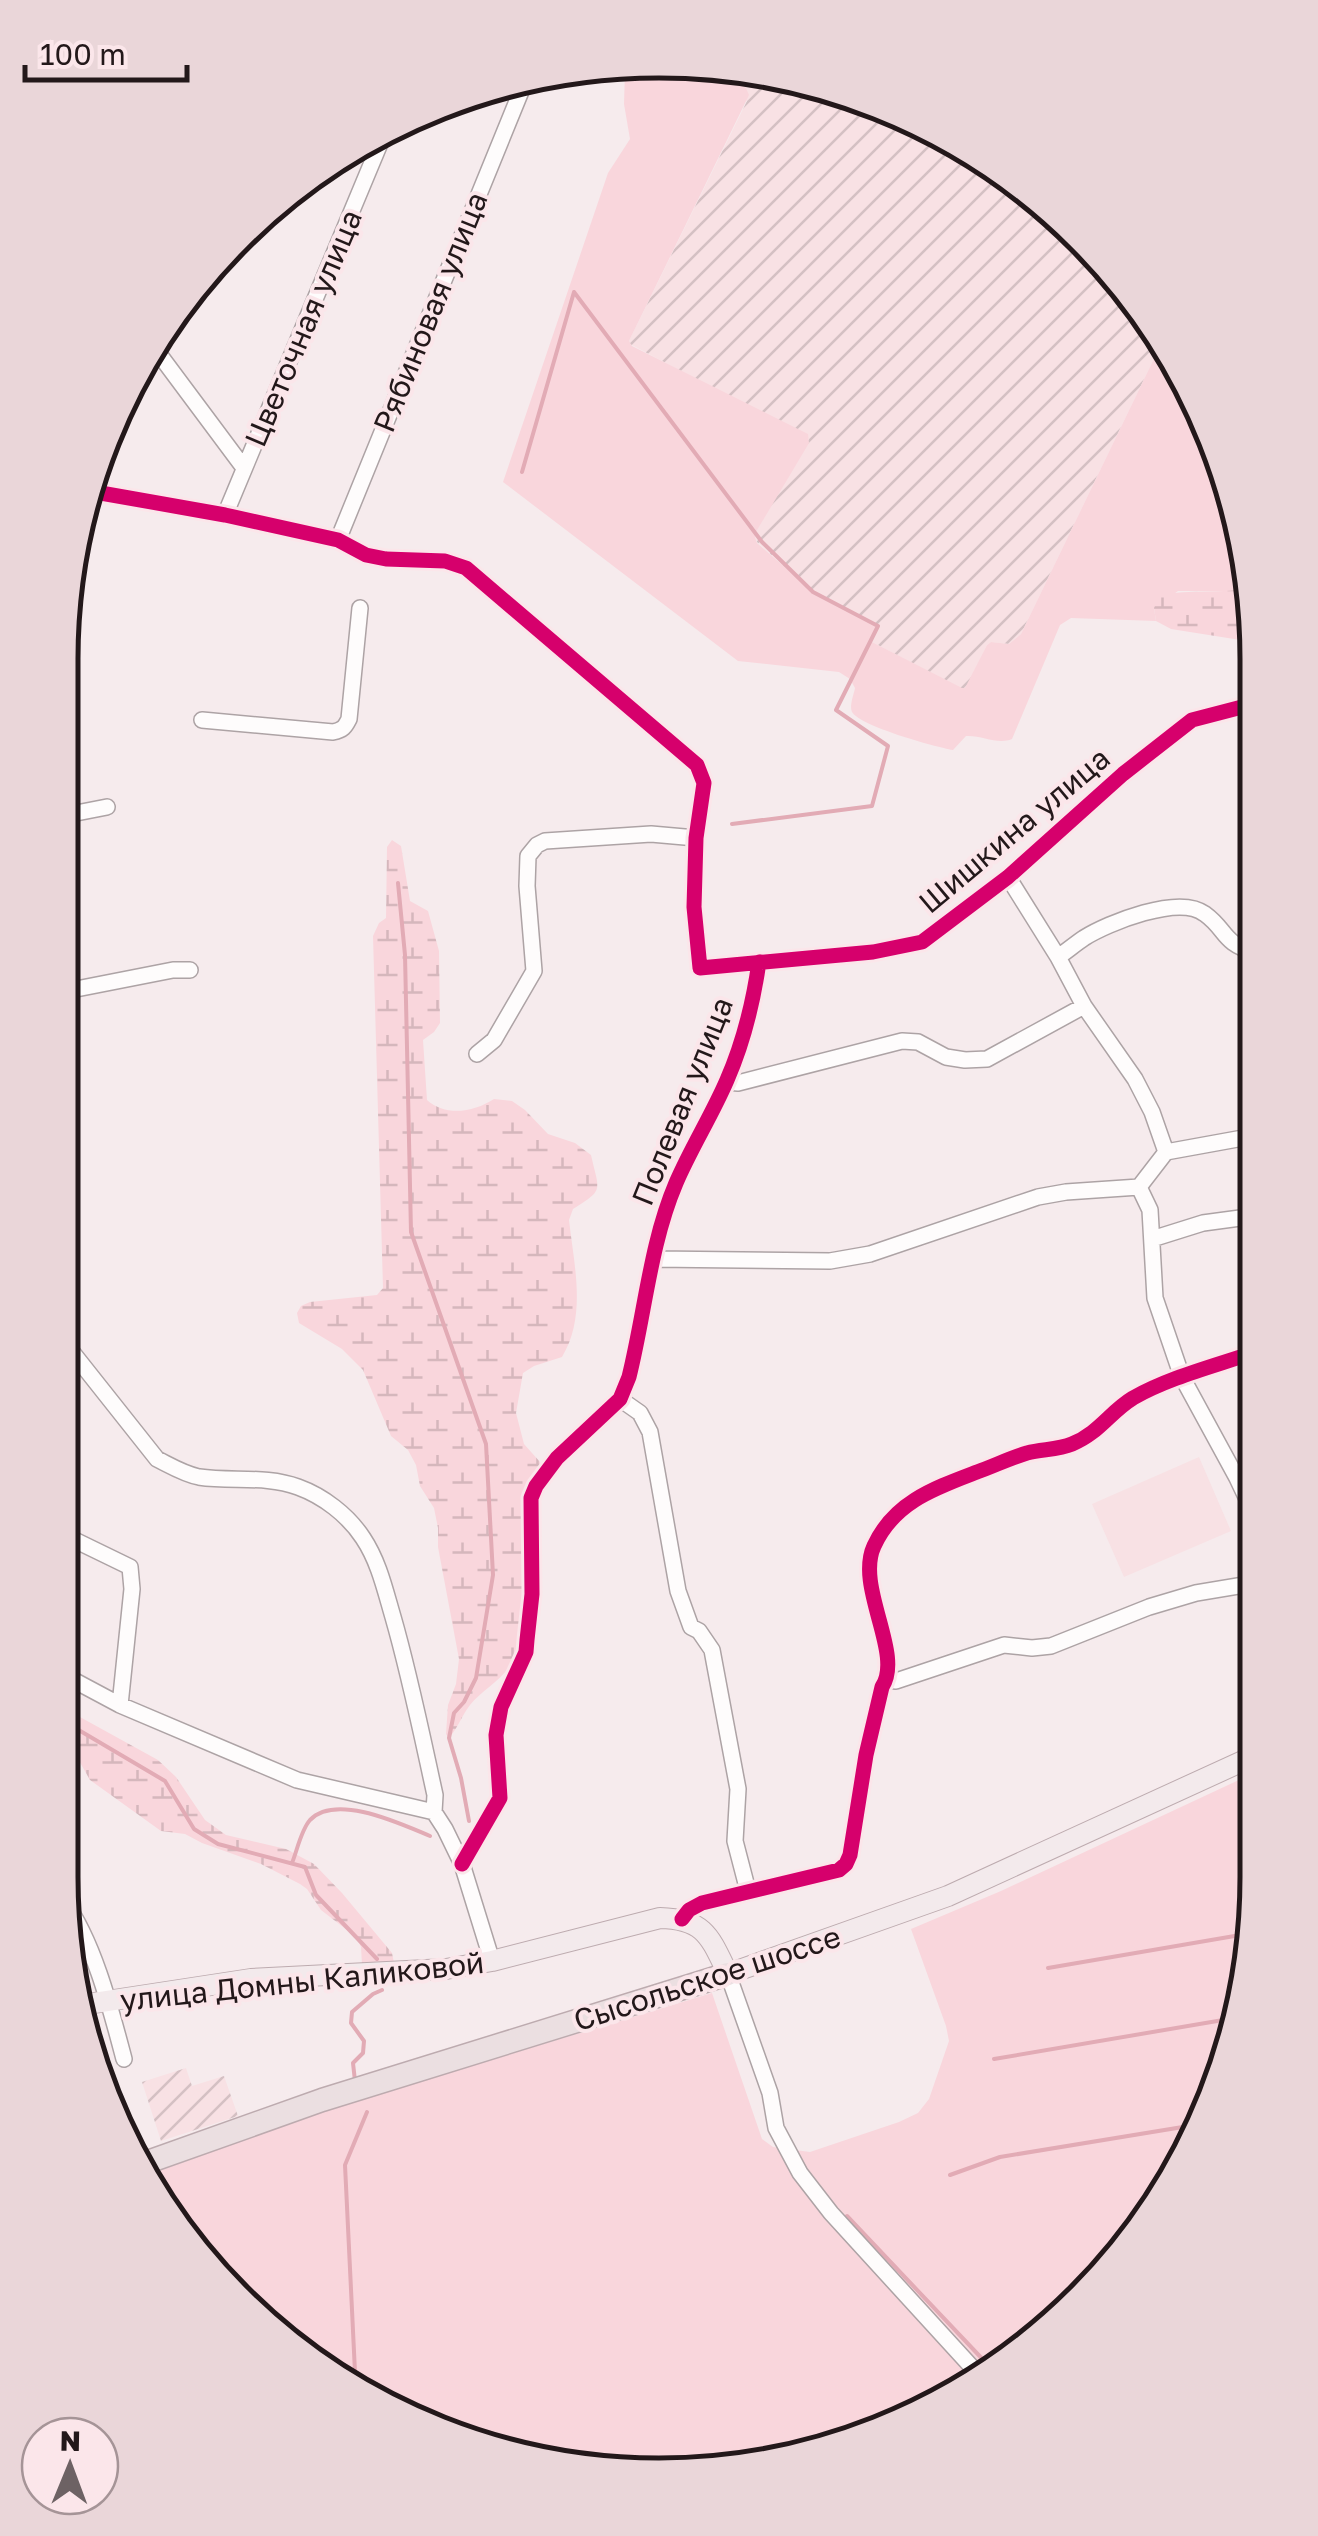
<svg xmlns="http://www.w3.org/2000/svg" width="1318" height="2536" viewBox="0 0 1318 2536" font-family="'Golos Text',sans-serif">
  <defs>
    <pattern id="industrial-furrows" width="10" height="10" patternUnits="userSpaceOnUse" patternTransform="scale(2.5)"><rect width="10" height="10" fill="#f8e1e4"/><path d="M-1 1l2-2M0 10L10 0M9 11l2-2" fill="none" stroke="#d4c0c3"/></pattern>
    <pattern id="wetland-marsh" width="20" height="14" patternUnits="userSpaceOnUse" patternTransform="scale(2.5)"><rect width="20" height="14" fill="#f9d6dc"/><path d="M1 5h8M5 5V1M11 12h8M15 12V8" fill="none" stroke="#d5b7bc"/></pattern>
  </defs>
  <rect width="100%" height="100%" fill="#f6ebed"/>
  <path fill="#f8e1e4" d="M1199,1457L1231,1531L1124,1577L1092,1504Z"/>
  <path fill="url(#industrial-furrows)" d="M702,63L923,122L1024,184L1135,295L1162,342L1021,634L1009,644L991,642L987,645L966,688L962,689L872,642L878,628L876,624L810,589L757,542L755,537L756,532L809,439L630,344L629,341L747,101Z
    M186,2068L192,2086L224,2076L238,2116L161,2141L142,2082Z"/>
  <path fill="#f9d6dc" d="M698,61L746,88L749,95L629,341L632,346L808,434L809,443L756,532L755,537L757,543L810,589L876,624L878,628L872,642L962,688H965L987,645L991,642L1009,644L1021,634L1162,342L1212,429L1253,580V588L1241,591H1178L1154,608L1156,621L1071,618L1060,625L1012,739C997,745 982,735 966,736L953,750C935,747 860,726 852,712C849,706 854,694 855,688L850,679L839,672L738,661L503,482L608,173L630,139L624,104L625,71Z
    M1256,1772L1257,1916L1196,2141L1082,2301L923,2414L737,2471L542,2464L359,2395L184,2242L148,2175L326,2110L712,1993L762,2139L773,2147L810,2152L899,2122L918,2113L929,2099L949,2041L946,2026L911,1929L1001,1891Z"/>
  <path fill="url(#wetland-marsh)" d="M1253,588V642L1171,629L1156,621L1154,608L1160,595C1190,589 1222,594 1253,588Z
    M392,840L401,846L410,901L428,911L439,951L440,1023L434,1032L423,1040L427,1100C446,1117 474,1112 494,1099L512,1101L525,1110L548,1134L575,1143L591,1155C599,1191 605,1189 573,1209L569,1220C574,1265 587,1316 562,1357L534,1366L523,1373L516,1413L524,1444L540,1462C538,1477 527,1484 526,1497C520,1551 542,1619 509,1667C498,1683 481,1691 470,1705C462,1715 458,1728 449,1738L446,1734L448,1705L456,1684L459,1659L438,1547V1528L434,1508L420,1486L416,1465L408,1450L391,1436L363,1370L342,1349L299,1323L297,1313L301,1306L310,1302L377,1295L383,1288L373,936L379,923L386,918L387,847Z
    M60,1706L158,1760L176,1777L205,1820L226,1835L286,1849L314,1864L342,1893L392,1953L394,1963L362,1965L361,1947L356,1937L321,1910L307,1889L300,1884L261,1864L202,1843L185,1834L161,1831L90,1780L78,1759L60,1747Z"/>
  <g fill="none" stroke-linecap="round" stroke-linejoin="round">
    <path stroke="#e2abb5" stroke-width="4" d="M522,472L574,292L762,542L813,592L878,626L836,710L888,746L872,806L732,824
      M398,883L405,955L411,1232L486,1444L493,1575L476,1678L464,1702L454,1713L449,1738L461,1778L469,1821
      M60,1719L165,1781L194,1829L218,1844L305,1867L316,1895L377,1959
      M292,1863C297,1851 301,1830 310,1820C336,1793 401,1824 430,1836
      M1048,1968L1252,1933
      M994,2059L1229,2019
      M355,2081L353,2063L363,2053L364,2041L351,2023L352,2012L373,1994L382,1990
      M950,2175L1000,2157L1201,2124
      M847,2216L990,2367
      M356,2393L345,2165L367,2112"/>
    <g stroke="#ada3a5" stroke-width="18">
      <path id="minor" d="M156,350L244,468
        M119,404L125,391
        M95,492L225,515L338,540L366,555L386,559L445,561L466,568L697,765L704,783L696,838L694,907L700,968L873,952L922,942L1008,877L1123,774L1192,720L1242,707L1253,708
        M225,515L381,141
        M338,540L524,84
        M202,720L333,732C343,730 345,727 349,719L360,608
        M61,816L107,807
        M1008,877L1058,957L1084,1006L1135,1079L1152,1112L1166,1152L1139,1187
        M1058,957C1067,951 1075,944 1084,938C1108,923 1179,894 1205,914C1227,930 1222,943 1254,952
        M61,992L173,970H190
        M477,1054L494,1040L534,971L527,886L528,856L537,845L545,841L651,834L696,838
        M726,1082L738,1083L902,1041L918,1042L946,1057L965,1060L987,1059L1084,1006
        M1166,1152L1254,1136
        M1139,1187L1150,1210L1155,1298L1182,1377L1237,1478L1256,1518
        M1152,1239L1203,1223L1255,1216
        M654,1259L830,1261L870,1254L1038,1197L1066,1192L1139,1187
        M61,1338L157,1459C171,1466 184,1474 199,1477C232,1482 266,1475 298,1487C323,1496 348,1515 363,1538C379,1562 385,1590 393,1617C410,1676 422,1736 435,1795L434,1812L445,1829L462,1864L492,1961
        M620,1399L640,1413L650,1432L678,1591L691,1627L699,1631L712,1650L738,1789L735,1841L748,1891
        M60,1533L130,1567L132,1589L120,1705
        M60,1673L120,1705L297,1780L434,1812
        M887,1680L896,1681L1004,1645L1032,1648L1051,1646L1149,1607L1196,1593L1256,1583
        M462,1864L500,1798L496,1735L501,1707L526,1652L527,1640L532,1594L531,1498L536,1486L557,1458L620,1399L629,1377C645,1313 650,1244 676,1183C691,1148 712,1115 727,1080C744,1041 753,1004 759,962
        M64,1901C94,1942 111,2010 124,2059
        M682,1919L689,1910L702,1903L839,1870L846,1864L850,1855L866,1755L882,1687C904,1654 855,1587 874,1546C894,1502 935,1488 977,1472C994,1466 1010,1458 1027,1453C1042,1449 1058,1450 1072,1444C1099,1433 1110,1412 1133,1398C1170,1377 1215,1366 1255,1352
        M728,1974L770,2093L776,2128L800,2173L831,2213L979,2375"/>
    </g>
    <g stroke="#bdabaf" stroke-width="22">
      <path id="major" d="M81,2005L251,1979L446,1969L492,1961L660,1918C705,1919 710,1937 728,1974L948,1896L1256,1755"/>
    </g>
    <g stroke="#bdabaf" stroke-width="25">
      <path id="highway" d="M142,2164L322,2100L728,1974"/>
    </g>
    <use href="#minor" stroke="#fefcfc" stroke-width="15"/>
    <use href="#major" stroke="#f3eaec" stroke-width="20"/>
    <use href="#highway" stroke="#ebdfe1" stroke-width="22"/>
    <g stroke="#fbe6ea" stroke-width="21">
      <path id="cycleway" d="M95,492L225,515L338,540L366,555L386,559L445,561L466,568L697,765L704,783L696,838L694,907L700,968L873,952L922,942L1008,877L1123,774L1192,720L1242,707L1253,708
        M462,1864L500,1798L496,1735L501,1707L526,1652L527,1640L532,1594L531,1498L536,1486L557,1458L620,1399L629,1377C645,1313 650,1244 676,1183C691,1148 712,1115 727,1080C744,1041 753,1004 759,962
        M682,1919L689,1910L702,1903L839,1870L846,1864L850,1855L866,1755L882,1687C904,1654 855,1587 874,1546C894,1502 935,1488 977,1472C994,1466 1010,1458 1027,1453C1042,1449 1058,1450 1072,1444C1099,1433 1110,1412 1133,1398C1170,1377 1215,1366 1255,1352"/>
    </g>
    <use href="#cycleway" stroke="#d6006c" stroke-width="15"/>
  </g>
  <g text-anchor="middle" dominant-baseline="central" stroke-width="8" stroke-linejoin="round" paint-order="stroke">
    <g font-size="30" fill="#23181a" stroke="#fbe6ea">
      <text transform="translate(430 312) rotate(-68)">Рябиновая улица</text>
      <text transform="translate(303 328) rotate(-67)">Цветочная улица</text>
      <text transform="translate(1014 830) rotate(-40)">Шишкина улица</text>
      <text transform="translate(682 1101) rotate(-68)">Полевая улица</text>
      <text transform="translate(707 1978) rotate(-18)">Сысольское шоссе</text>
      <text transform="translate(302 1981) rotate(-6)">улица Домны Каликовой</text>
    </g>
  </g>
  <path d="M0 0H1318V2536H0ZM659 78H659A581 581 0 0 1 1240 659V1877A581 581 0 0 1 659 2458H659A581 581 0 0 1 78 1877V659A581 581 0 0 1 659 78Z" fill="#ead6d9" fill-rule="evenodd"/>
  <path fill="none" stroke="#23181a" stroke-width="5" d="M659 78H659A581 581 0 0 1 1240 659V1877A581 581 0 0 1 659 2458H659A581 581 0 0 1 78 1877V659A581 581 0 0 1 659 78Z"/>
  <g transform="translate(70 2466) rotate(1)"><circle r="48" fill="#fbe6ea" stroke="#a59497" stroke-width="2.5"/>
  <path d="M0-8L18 38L0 25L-18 38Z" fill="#6d6264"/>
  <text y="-15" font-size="28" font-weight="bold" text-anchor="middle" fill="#23181a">N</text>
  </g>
  <path d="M25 65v15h162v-15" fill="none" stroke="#23181a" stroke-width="5"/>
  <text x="40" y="65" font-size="30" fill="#23181a" stroke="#fbe6ea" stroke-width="8" paint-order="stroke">100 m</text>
</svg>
